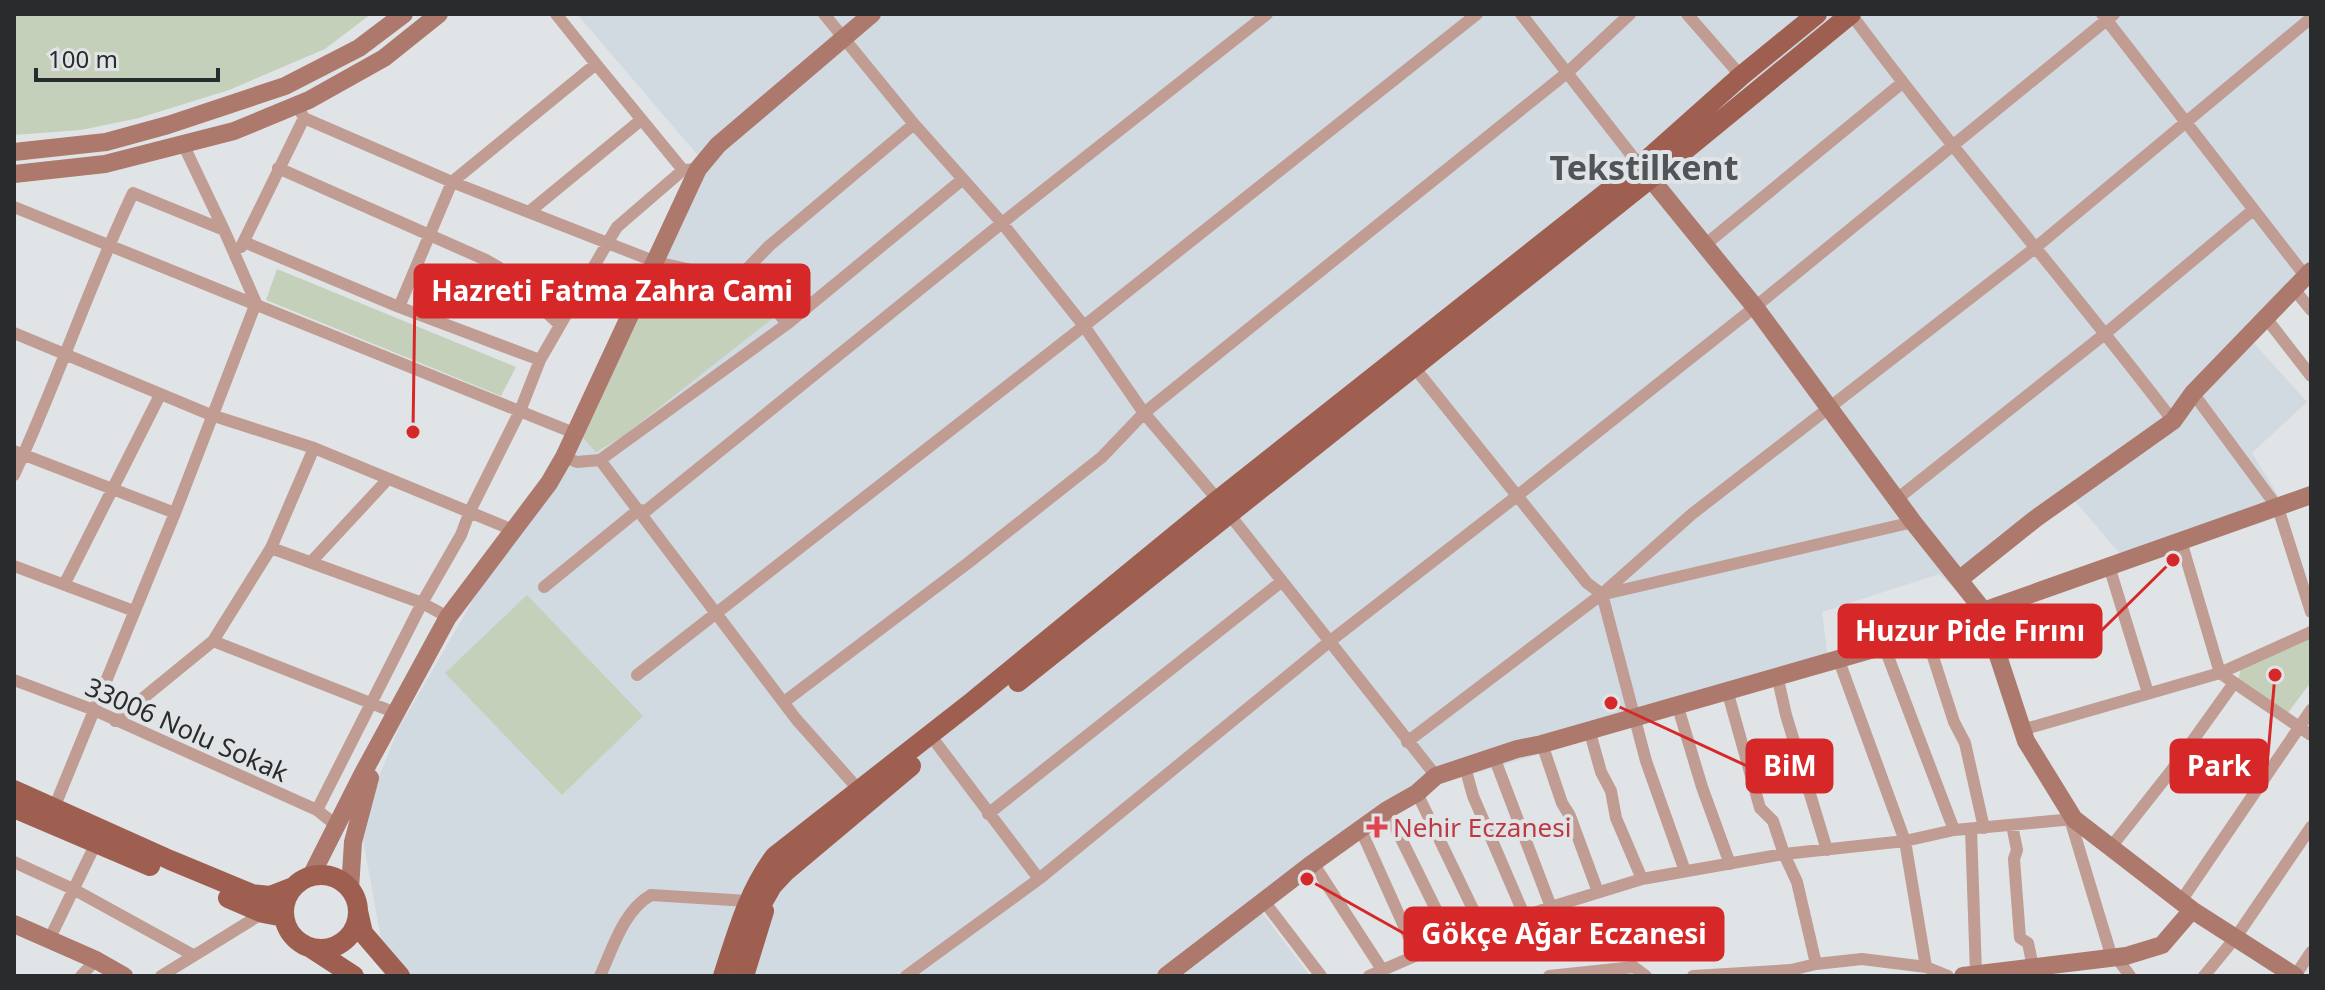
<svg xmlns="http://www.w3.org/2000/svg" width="2325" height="990" viewBox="0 0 2325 990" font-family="'Noto Sans',sans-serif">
  <rect width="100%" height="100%" fill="#e0e4e6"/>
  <path fill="#d1d9e1" d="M577,14H2311V270L2250,339L2307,402L2252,453L2279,497L2121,555L2074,500L1956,589L1939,574L1822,612L1829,667L1413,792L1260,910L1310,976H404L385,961L360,823L399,728L516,526L566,444L707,166Z"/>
  <path fill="#c4d0ba" d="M14,14H371L325,49L229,90L139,118L81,130L14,135Z
    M277,269L516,367L501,396L266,300Z
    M662,270L685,273L743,291L773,318L623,436L596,452L582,437Z
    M527,595L643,716L562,795L445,673Z
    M2311,638V682L2287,714L2238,681L2241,668Z"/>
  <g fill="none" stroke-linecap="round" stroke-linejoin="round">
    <path stroke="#c09c93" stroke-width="12" d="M556,14L596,64
      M1521,14L1640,166
      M1687,14L1741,76
      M1851,14C1954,153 2068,283 2173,421
      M2102,14L2306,277
      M297,105L304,118L452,182L596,64L683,170
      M183,144L224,230
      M278,168L486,260L498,267L560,325
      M14,207L574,433
      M529,212L641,120
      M244,242L399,307L540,360
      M1706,244L1902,83
      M241,247L304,118
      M745,271L787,324
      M2294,289L2311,310
      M399,307L452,182L656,262L732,279L745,271L769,246L914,124
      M2266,318L2311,376
      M14,333L211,415L314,448L513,530
      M1414,367L1587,583L1602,594L1646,761L1685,871
      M2193,393L2278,508L2311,612
      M14,451L175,513
      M564,457L577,462L600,460L787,324L963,179
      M600,460L796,719L859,790
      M14,475C57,383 89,285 133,193L224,230L256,303L175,513L54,808
      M1897,499L2106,333L2253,210
      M2181,541L2220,673L2311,735
      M271,548L422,603L448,617
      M311,562L388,479
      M14,566L134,611
      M2109,566L2148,693
      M65,583L160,395
      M544,587L637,511L647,510L1002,223L1267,14
      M1605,594L1913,522
      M1925,632L1954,722L1965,743L1984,828
      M213,641L396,713
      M1884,646L1954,830
      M1838,658L1905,841L1926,967
      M637,675L1084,326L1002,223L914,124L824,14
      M1777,675L1786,715L1827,850
      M14,680L94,710L317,810L337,826
      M1727,690L1760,808L1773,821L1784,854L1797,882L1816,964
      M784,702L968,563L1102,457L1144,413L1568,72L1630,14
      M1677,704L1702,787L1730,864
      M115,721L213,641L271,548L314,448
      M1589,729L1601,772L1611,791L1616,818L1642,879
      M2022,730L2220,673L2311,632
      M1407,742L1602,594L1692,514L2035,248L2311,18
      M937,744L1039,879
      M1542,744L1562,803L1570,816L1598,892
      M1494,757L1551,907
      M1465,767L1473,796L1525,917
      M1436,776L1218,500L1144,413L1084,326L1477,14
      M1417,793L1484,932
      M317,810L422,603L461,535L470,511L520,411L540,360L608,242L617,227L683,170L698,169
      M1387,810L1453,944
      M988,814L1281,582
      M2070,819L2112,958
      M2012,825L2017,850L2014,859L2020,938L2028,943L2033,967
      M1360,828L1417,955
      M1971,829L1976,973
      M2111,847L2171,771L2234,683
      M14,862L75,890L193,955
      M1313,863L1383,971
      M1263,900L1321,976
      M2181,901L2311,710
      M49,940L96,843
      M2117,958L2130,976
      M81,976L96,960
      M161,976L263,913
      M600,976C613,948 623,911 651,895L748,901
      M906,976L1039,879L1329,642L1517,496L1755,307L2114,14
      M1369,976L1417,955L1551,907L1642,879L1784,854L1905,841L1954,830L2074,819
      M1549,976L1634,967L1646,976
      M1693,976L1791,970L1816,964L1862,959L1926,967L1948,976
      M2204,976L2236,937L2311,827
      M2295,976L2311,952"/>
    <path stroke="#ad796d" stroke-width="18" d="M14,152L106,142L168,125L285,86L359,48L404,14
      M1642,168L1755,307L1913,522L1983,610L2026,741L2074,819L2192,910L2295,976
      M14,174L105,164L234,131L309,100L384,58L439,14
      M1960,579L2035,519L2173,421L2193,393L2311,271
      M311,876L362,775L448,617L549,483L564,457L698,169L718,145L872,14
      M350,889L353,842L370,778
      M14,924L96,960L124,976
      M1166,976L1313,863L1387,810L1417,793L1436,776L1517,749L1542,744L1884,646L2311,495
      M1963,976L2126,956L2162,945L2192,910"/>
    <path stroke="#9e5f51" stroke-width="20" d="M1018,682L1651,178L1851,14
      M14,790L170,860L252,894L270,896L293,887
      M14,808L150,866
      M284 912a37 37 0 1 1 74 0a37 37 0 1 1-74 0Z
      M228,898L263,913L284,917
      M358,911L363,933L400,976
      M752,921L772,886L786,871L911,766
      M311,948L354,976
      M723,976C737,933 748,892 775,856L973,701L1218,500L1640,166L1741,76L1817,14
      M744,976L764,911"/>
  </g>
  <path fill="#e0444e" stroke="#e0e4e6" stroke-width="3" d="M1373 815h8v8h8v8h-8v8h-8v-8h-8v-8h8z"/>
  <g text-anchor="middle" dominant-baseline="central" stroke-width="8" stroke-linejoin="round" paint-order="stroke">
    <g font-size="26" fill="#2a2b2c" stroke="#e0e4e6">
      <text transform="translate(187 729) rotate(24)">33006 Nolu Sokak</text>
    </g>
    <g font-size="26" fill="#be3a42" stroke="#e0e4e6" text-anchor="start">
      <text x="1393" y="827">Nehir Eczanesi</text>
    </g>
    <g font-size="34" font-weight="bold" fill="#525557" stroke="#e0e4e6">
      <text x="1644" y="167">Tekstilkent</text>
    </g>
  </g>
  <path fill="none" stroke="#d62828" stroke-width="3" d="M413 432L415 291M2173 560L2101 631M2275 675L2267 766M1611 703L1747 766M1307 879L1405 934"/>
  <g fill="#d62828" stroke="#e0e4e6" stroke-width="3">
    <circle cx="413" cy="432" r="8"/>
    <circle cx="2173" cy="560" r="8"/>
    <circle cx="2275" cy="675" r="8"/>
    <circle cx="1611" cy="703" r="8"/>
    <circle cx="1307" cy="879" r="8"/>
  </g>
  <g fill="#d62828" stroke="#d62828" stroke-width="3">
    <rect x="415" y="265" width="394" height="52" rx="8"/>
    <rect x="1839" y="605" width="262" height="52" rx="8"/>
    <rect x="2171" y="740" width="96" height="52" rx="8"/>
    <rect x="1747" y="740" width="85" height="52" rx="8"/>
    <rect x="1405" y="908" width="318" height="52" rx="8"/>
  </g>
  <g font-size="28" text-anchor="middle" font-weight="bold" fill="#fff">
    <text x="612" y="301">Hazreti Fatma Zahra Cami</text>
    <text x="1970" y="641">Huzur Pide Fırını</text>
    <text x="2219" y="776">Park</text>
    <text x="1790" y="776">BiM</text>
    <text x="1564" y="944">Gökçe Ağar Eczanesi</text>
  </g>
  <rect width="2325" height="990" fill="none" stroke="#2a2b2c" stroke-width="32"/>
  <path d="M36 68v12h182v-12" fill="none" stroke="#2a2b2c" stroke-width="4"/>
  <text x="48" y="68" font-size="24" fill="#2a2b2c" stroke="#e0e4e6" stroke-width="6" paint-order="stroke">100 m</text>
</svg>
